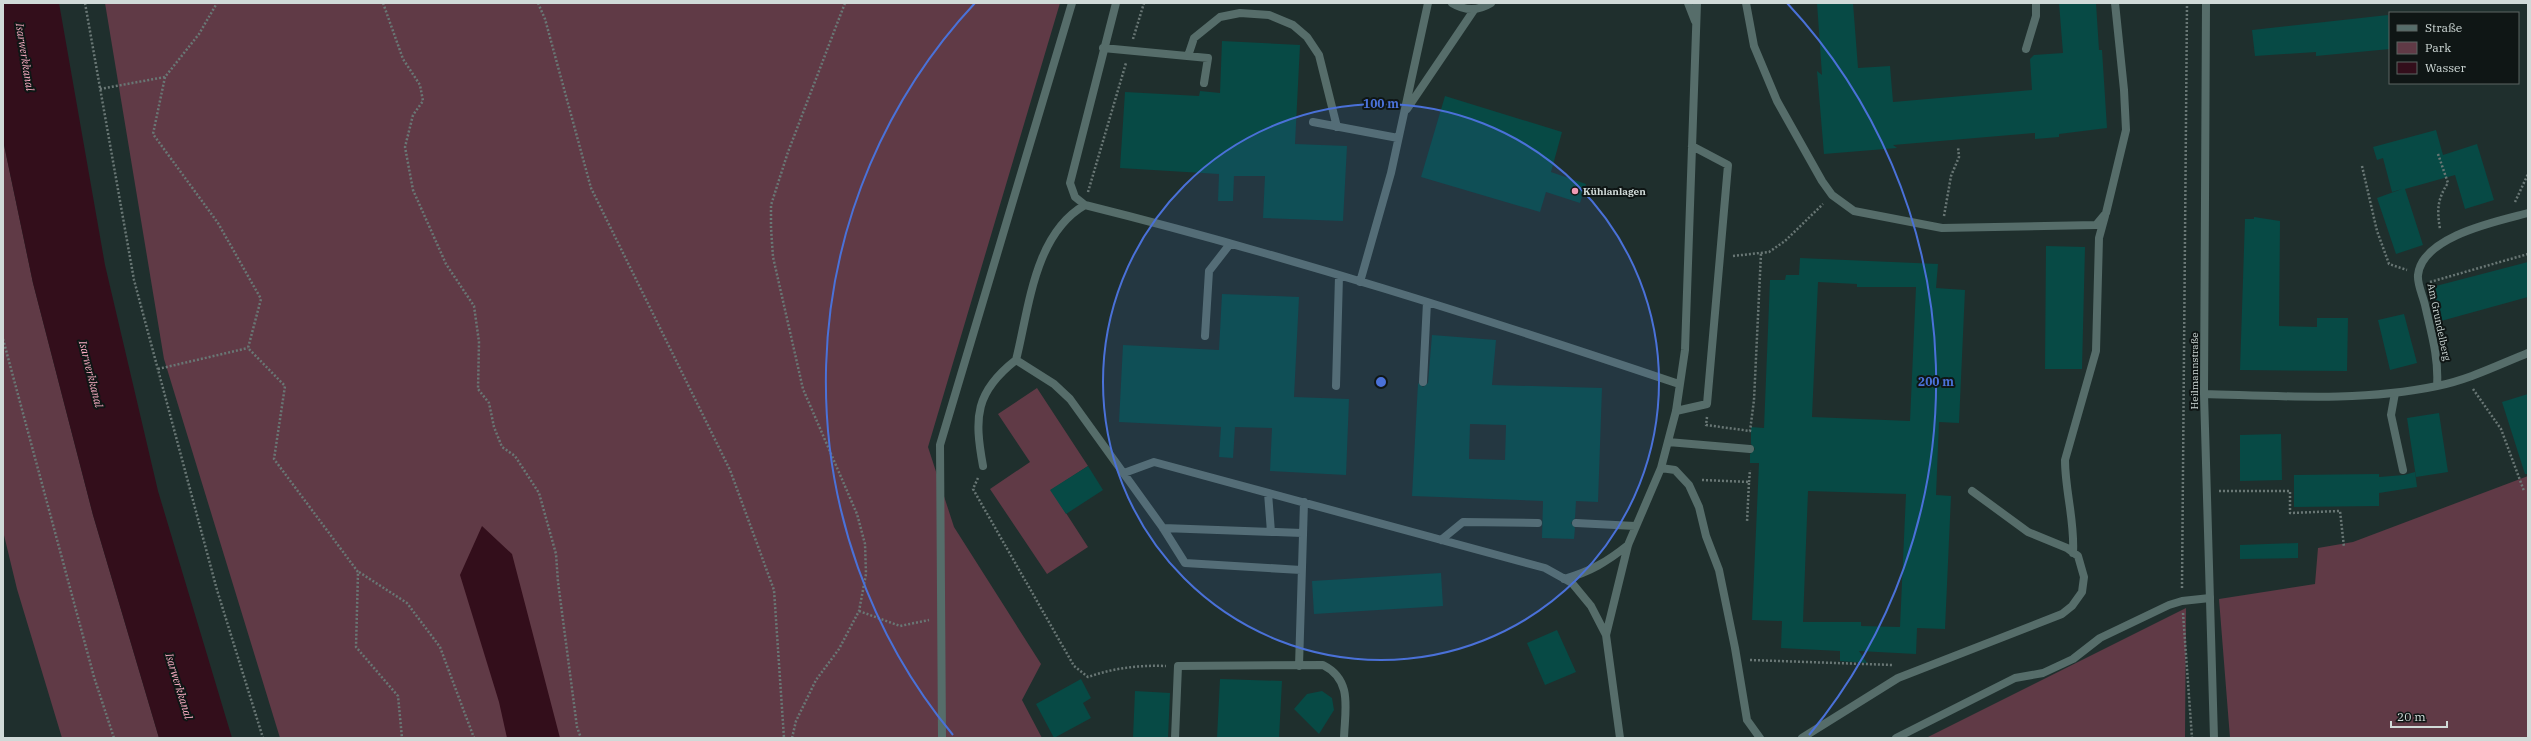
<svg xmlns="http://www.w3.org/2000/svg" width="2531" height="741" viewBox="0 0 2531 741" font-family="'IBM Plex Serif',serif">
  <rect width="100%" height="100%" fill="#1f2f2d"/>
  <path fill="#603a46" d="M105,3H1060L928,447L954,527L1041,664L1022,700L1042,738H280L164,359Z
    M3,140L33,283L93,515L159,738H62L17,589L3,531Z
    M1037,388L1088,466L1051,490L1088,547L1047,574L990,489L1030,462L998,414Z
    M2528,476V738H2230L2219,599L2315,584L2318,548L2353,542Z
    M2186,608L2185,738H1926Z"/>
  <path fill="#330e1b" d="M3,3H59L105,265L158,491L232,738H159L93,515L33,283L3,140Z
    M482,526L512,554L560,738H507L499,702L460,575Z"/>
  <path fill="#074a45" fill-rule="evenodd" d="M1817,3H1853L1858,68L1890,66L1893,102L2032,90L2030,59L2034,55L2063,53L2059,3H2096L2099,50H2102L2107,128L2059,134V137L2035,139V133L1893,145L1897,148L1824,154L1817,71L1822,75Z
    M2388,15L2390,49L2316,56V52L2255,56L2252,30Z
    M1222,41L1300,45L1295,144L1347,146L1343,221L1263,218L1265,176H1234L1233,201H1218L1219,174L1120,168L1125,92L1199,96L1200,91L1220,93Z
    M1445,96L1562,132L1551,172L1586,184L1580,203L1546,192L1540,212L1421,177Z
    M2436,130L2443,155L2477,144L2494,200L2465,209L2455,175L2405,189L2423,245L2396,254L2377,198L2402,189L2392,192L2383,158L2377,160L2373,147Z
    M2254,217L2280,221L2279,326L2317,327V318H2348L2347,371L2240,370L2245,219H2254Z
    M2046,246L2085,247L2082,369H2045Z
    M1800,258L1938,264L1936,288L1965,290L1959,423L1939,422L1936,495L1951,496L1945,629L1917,628L1916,654L1859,651L1867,663L1840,661V651L1781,648L1782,621L1752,620L1759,463H1750V454L1755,449L1751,444V427L1764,428L1770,280H1785L1786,275H1799ZM1818,282L1857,284V287H1916L1910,421L1812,417ZM1808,491L1906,494L1900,627L1861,626V622H1803Z
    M2528,262V297L2441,321L2432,287Z
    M1222,294L1299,297L1294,397L1349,399L1346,475L1270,471L1272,428L1235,427L1233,458L1219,457L1221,427L1119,422L1123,345L1219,350Z
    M2404,314L2417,363L2390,370L2378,320Z
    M1432,335L1496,340L1492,385L1602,388L1598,502L1576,501L1575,518L1571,523L1575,528L1574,539L1542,538L1543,501L1412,496L1418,383L1423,387L1428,383ZM1470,424L1506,425L1505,460L1469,459Z
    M2528,394V474H2525L2502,402Z
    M2439,413L2448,472L2416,477L2407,418Z
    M2281,434L2282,480L2240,481V435Z
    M1088,466L1103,490L1066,514L1050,490Z
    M2415,472L2417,487L2379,493V506L2294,507V475L2379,474V477L2404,475Z
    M2298,543V558L2240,559V545Z
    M1441,573L1443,606L1314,614L1312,581Z
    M1557,630L1576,672L1545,685L1527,643Z
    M1081,679L1091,698L1083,703L1091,718L1054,738L1036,704Z
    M1220,679L1282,681L1279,738H1217Z
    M1135,691L1170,693L1168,738H1133Z
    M1322,691L1332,698L1334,710L1319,734L1294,709L1307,694Z"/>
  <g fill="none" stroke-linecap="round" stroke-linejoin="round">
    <path stroke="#697775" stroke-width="2.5" stroke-dasharray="2 2" stroke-linecap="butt" d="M85,3L134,280L217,590L263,738
      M383,3L403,59L420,85L423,101L413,115L405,147L413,190L446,264L474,306L479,342L478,389L489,403L494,427L502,447L515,456L539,493L556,554L558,582L577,727L581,738
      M538,3L545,19L591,188L730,470L774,590L784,738
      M1133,39L1144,3
      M165,77L153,134L218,223L261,299L248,348L285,386L274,459L358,572L356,647L398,696L402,738
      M100,89L165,77L199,34L217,3
      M2438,154L2448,183C2437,199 2437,211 2440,229
      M2362,166L2377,231L2389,264L2407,270
      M1088,192L1126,63
      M2515,202L2528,174
      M1944,216L1951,176L1959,157L1958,147
      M1733,256L1769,252L1785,241L1823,204
      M2430,282L2528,254
      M3,339L94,677L114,738
      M158,369L248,348
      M2473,389L2501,429L2524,491
      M1707,417L1706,425L1750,431L1754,400L1761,253
      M978,478L973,489L1074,666L1088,677C1114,668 1138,665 1166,666
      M1702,480L1749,482L1747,522
      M1749,482L1750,470
      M2219,491H2290V513L2340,511L2344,547
      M359,572L407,603L440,647L474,738
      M2182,588L2187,3
      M859,611L900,626L929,620
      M2183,613L2192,738
      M1750,660L1893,665
      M792,738L796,721L816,680L839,649L859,611L866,574L865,544L857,514L803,389L773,257L771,228V205L788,152L845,3"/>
    <path stroke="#566d6a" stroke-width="8" d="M1116,3L1070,183L1075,197L1085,205C1286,255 1483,318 1679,384
      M1452,3C1465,11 1478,11 1491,3
      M1688,3L1695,21
      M1746,3L1754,46L1777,101L1822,181L1832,195L1854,211L1942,228L2096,225L2106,213L2126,130L2124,90L2115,3
      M1103,48L1208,58L1204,83
      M2026,49L2036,16V3
      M1188,56L1194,38L1220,17L1240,13L1269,15L1293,25L1307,37L1319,55L1337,127
      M1407,109L1474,10
      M1313,122L1398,138
      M1085,205C1034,234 1029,309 1016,360L1054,384L1070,399L1163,528L1185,563L1301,570
      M1360,282L1391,173L1428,3
      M1205,336L1209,271L1230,244
      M1423,382L1427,302
      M1336,386L1339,276
      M2395,393L2391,415L2403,470
      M1676,411L1707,404L1728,165L1692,146
      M1668,442L1750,449
      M983,466C974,417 975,392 1016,360
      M1661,468L1675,470L1689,485L1699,507L1706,536L1719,570L1735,648L1747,720L1760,738
      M1124,473L1154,462L1545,568L1572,583L1591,606L1606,635
      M1268,493L1271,532
      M1576,523L1635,526
      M1163,528L1302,533
      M1441,540L1463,522L1538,523
      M2073,553C2075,521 2065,491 2065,460L2096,351L2099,238L2105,216
      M1564,579C1590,572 1608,561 1628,545
      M1299,666L1304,502
      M942,738L940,445L1072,3
      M1175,738L1178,666L1323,665C1353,680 1345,709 1344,738
      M1620,738L1606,635L1628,545L1661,468L1676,411L1685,350L1697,3
      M1802,738L1898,678L2062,614L2072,606L2082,592L2084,577L2078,556L2067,548L2028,532L1972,491
      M1896,738L2015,678L2043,673L2073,659L2100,638L2169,605L2182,601L2210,598"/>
    <path stroke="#566d6a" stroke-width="8" d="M2206,3L2204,394L2214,738
      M2437,386C2439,358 2431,332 2425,305C2423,296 2417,284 2418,275C2422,236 2498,221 2528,213
      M2204,394C2281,396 2361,402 2437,386C2468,380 2498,365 2528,353"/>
  </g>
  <circle cx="1381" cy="382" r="278" fill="#4a71d8" fill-opacity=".12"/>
  <g fill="none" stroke="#4a71d8" stroke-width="2">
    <circle cx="1381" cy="382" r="278"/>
    <path d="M953 735A555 555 0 0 1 975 3M1787 3A555 555 0 0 1 1809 735"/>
  </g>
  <circle fill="#f09ab4" stroke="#0f1615" stroke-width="1.5" cx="1575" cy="191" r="4"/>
  <g text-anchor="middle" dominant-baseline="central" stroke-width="4" stroke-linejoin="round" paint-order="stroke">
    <g font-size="10" font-weight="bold" fill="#d0dad8" stroke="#0f1615" text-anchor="start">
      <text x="1583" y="191">Kühlanlagen</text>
    </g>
    <g font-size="10" fill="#d0dad8" stroke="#0f1615">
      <text transform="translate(2439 322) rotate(78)">Am Grundelberg</text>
      <text transform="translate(2194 371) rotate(-90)">Heilmannstraße</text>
    </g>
    <g font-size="11" font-style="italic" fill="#f8adc3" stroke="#0f1615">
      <text transform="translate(25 57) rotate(81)">Isarwerkkanal</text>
      <text transform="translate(91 374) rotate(76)">Isarwerkkanal</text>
      <text transform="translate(179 686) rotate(73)">Isarwerkkanal</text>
    </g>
  </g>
  <circle cx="1381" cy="382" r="6" fill="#4a71d8" stroke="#0f1615" stroke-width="2"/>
  <g font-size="12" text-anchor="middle" font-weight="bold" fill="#4a71d8" stroke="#0f1615" stroke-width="4" stroke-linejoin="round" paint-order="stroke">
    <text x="1381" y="108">100 m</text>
    <text x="1936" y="386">200 m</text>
  </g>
  <rect width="2531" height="741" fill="none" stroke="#d0dad8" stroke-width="8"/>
  <rect x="2389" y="12" width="130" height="72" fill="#0f1615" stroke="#5c6463"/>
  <rect x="2397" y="25" width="20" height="6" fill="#566d6a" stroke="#5c6463"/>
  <text x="2425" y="32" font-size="12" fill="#d0dad8">Straße</text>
  <rect x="2397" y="42" width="20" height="12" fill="#603a46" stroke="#5c6463"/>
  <text x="2425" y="52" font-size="12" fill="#d0dad8">Park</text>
  <rect x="2397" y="62" width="20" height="12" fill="#330e1b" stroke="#5c6463"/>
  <text x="2425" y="72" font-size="12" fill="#d0dad8">Wasser</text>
  <path d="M2391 721v6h56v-6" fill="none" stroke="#d0dad8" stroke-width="2"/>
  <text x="2397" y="721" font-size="12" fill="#d0dad8" stroke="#0f1615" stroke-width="3" paint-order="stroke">20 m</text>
</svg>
